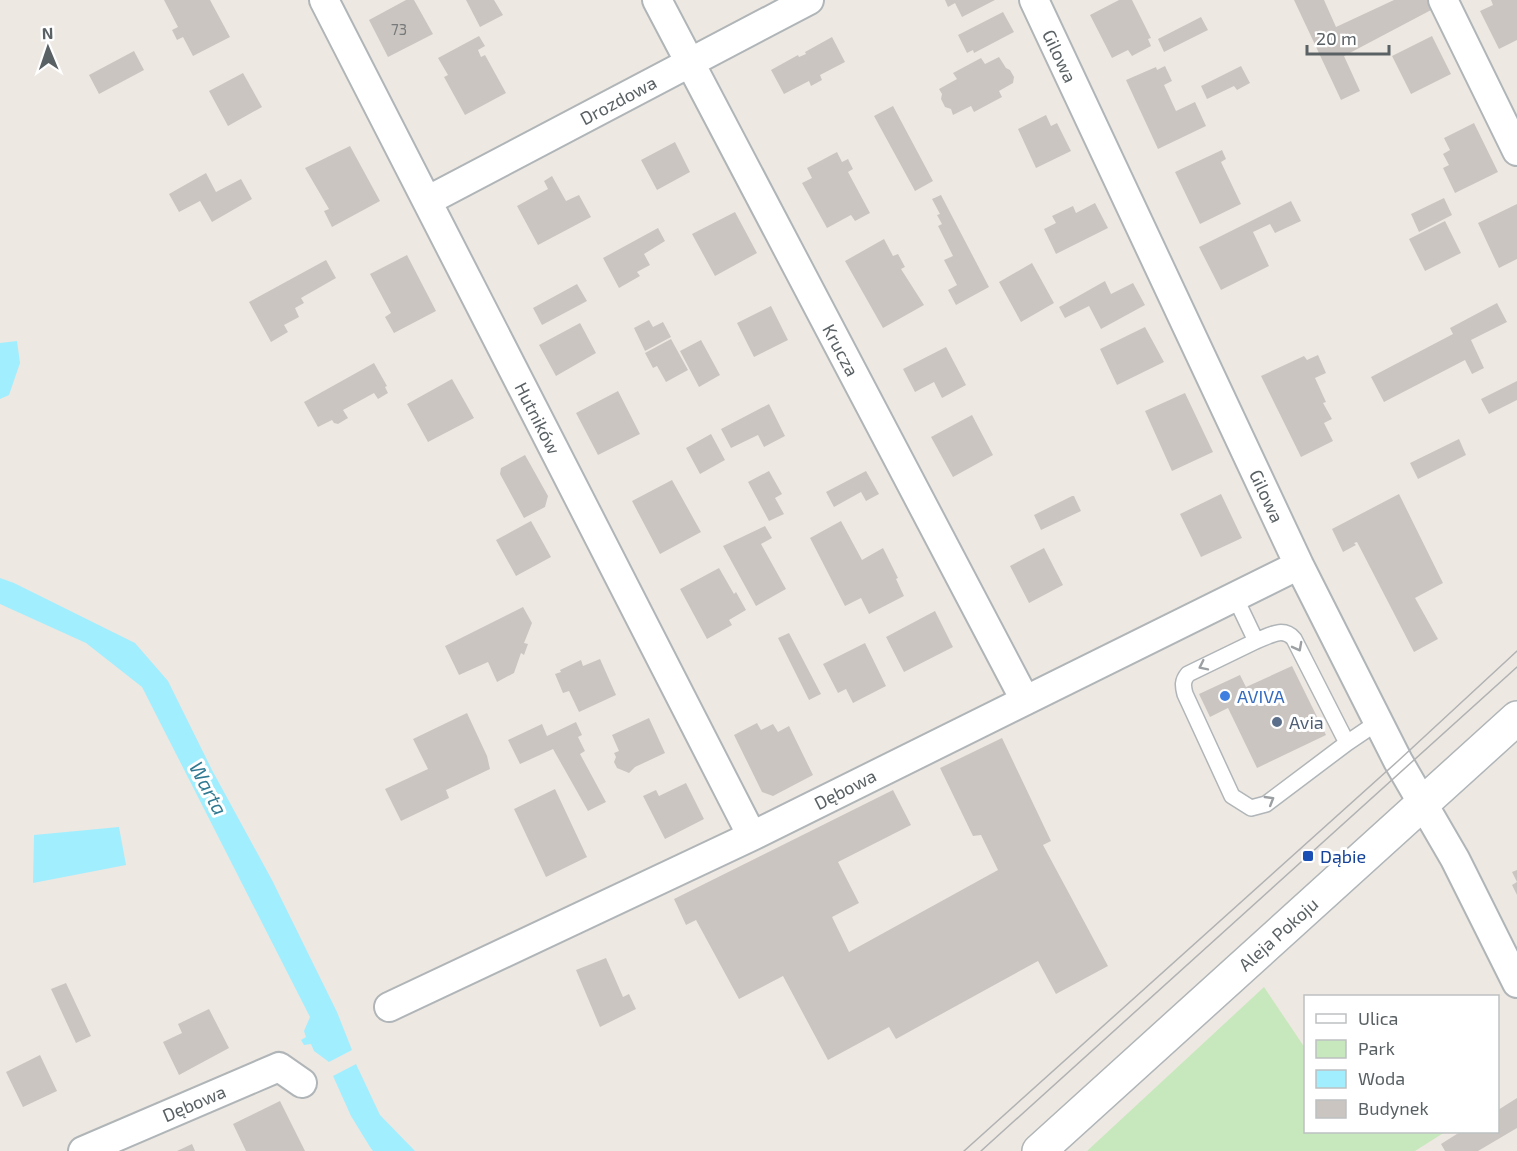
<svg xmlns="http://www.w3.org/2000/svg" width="1517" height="1151" viewBox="0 0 1517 1151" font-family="'Exo 2',sans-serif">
  <rect width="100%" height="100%" fill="#eee8e2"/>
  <path fill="#c7e8bc" d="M1264,987L1305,1048L1306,1132H1445L1415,1151H1087Z"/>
  <path fill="#a1eeff" d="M17,341L20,363L9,395L0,399V343Z
    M0,578L14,583L135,643L168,681L212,770L272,880L337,1012L352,1050L329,1062L314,1051L311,1044L304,1045L301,1040L306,1037L304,1031L310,1017L142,687L86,643L0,604Z
    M119,827L126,865L33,883L34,835Z
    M356,1064L380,1115L415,1151H373L370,1147L351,1116L333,1076Z"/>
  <path fill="#cbc5c1" d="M164,0H210L230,37L193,56L183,37L177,40L172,30L178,27Z
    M406,0H414L433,34L388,57L369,20Z
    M466,0H494L503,15L480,27Z
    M945,0H995L962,17L955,3L948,7Z
    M1119,0H1132L1151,38L1148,39L1151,46L1132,56L1128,50L1112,58L1090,15Z
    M1294,0H1324L1336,27L1394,0H1428L1433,9L1344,56L1360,91L1341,100Z
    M1491,0H1517V40L1499,49L1480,11L1493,5Z
    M1003,12L1014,32L974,53L973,50L967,53L958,35Z
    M1201,17L1208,30L1164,52L1158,39Z
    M479,36L485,46L478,50L481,57L485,55L506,93L465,115L444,77L448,75L438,58Z
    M1432,36L1451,74L1411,94L1392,56Z
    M832,37L845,62L820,75L822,80L811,86L809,81L784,94L771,70L798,55L799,57L806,54L805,52Z
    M134,51L144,70L99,94L89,75Z
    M999,57L1006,68L1010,70L1014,77L1013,83L999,91L1002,97L974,112L971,106L953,115L951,109L945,107L941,99L942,94L939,89L957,79L953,73L981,58L985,64Z
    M1165,66L1172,81L1164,85L1176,111L1195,102L1206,126L1158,149L1126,80L1156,67L1157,70Z
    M1241,66L1250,83L1237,90L1234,86L1207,99L1201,86Z
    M243,73L262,107L228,126L209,91Z
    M893,106L933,181L915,191L874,116Z
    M1046,115L1051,126L1057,123L1071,151L1036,168L1018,129Z
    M1474,123L1498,172L1455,193L1443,168L1449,165L1443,154L1450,150L1444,138Z
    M675,142L690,172L657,190L641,160Z
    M350,146L380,201L332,227L324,211L329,209L305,168Z
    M1222,150L1226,159L1221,162L1241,204L1200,224L1175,172Z
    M837,152L842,162L848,159L853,169L848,172L870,213L855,221L851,215L827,228L802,183L812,178L807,168Z
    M206,173L216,192L241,179L252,199L212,222L200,201L179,212L169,194Z
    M552,176L566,201L579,195L591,217L538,245L517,206L548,189L544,181Z
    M941,195L989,287L956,305L948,290L957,285L944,260L953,256L938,226L942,224L937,215L940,214L932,199Z
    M1444,198L1452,215L1419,232L1411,214Z
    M1291,201L1301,221L1275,233L1270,224L1253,232L1269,266L1221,290L1199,247Z
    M1095,203L1108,228L1056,254L1044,229L1056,223L1052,216L1073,206L1076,213Z
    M1517,204V259L1499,268L1478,223Z
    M735,212L757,253L715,276L692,234Z
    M1445,221L1461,253L1425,271L1409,239Z
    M658,228L665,241L644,254L650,265L637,272L640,276L619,288L603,258Z
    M884,239L893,256L898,254L905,267L901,269L924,305L883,328L845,261Z
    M407,255L436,311L394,333L385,317L391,313L370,274Z
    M326,260L336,278L301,298L304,303L295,308L299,317L284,325L288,332L271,342L249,302Z
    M1032,263L1054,303L1021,322L999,282Z
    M1105,281L1111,294L1133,283L1145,305L1101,329L1089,306L1065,318L1059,307Z
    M577,284L587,301L542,325L533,308Z
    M1497,303L1507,322L1471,340L1484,368L1472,374L1465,360L1384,402L1371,377L1453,334L1450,328Z
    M771,306L788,340L754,357L737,323Z
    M649,320L653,327L663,322L671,337L645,351L634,328Z
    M580,323L596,353L556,376L539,345Z
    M1145,327L1164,362L1117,385L1100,349Z
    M671,339L688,370L666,382L657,366L653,368L645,353Z
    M701,340L720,375L699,387L680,351Z
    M946,347L966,385L942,398L934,382L915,392L903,369Z
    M1318,355L1326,373L1315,378L1326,402L1323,403L1332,419L1324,423L1333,441L1301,457L1261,376L1304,356L1307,360Z
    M374,363L387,386L385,387L388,393L378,399L374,393L343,410L348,418L338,424L334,423L332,420L318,427L304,402Z
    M452,379L474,418L428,442L407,404Z
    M1517,381V400L1489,414L1481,399Z
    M618,391L640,434L598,455L576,413Z
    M1185,393L1213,452L1172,471L1145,411Z
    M769,404L785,436L764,447L758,435L731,448L721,429Z
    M972,415L993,455L953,477L931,437Z
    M711,434L725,460L700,474L686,448Z
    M1459,439L1466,455L1418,479L1410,463Z
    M525,455L548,496L545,507L524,518L500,474L501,468Z
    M769,471L782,494L775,498L784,514L769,521L748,482Z
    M866,471L879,494L866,501L861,492L834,507L826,492Z
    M672,480L701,532L660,554L632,501Z
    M1221,494L1242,538L1201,557L1180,514Z
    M1399,494L1443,583L1415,598L1438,639L1414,652L1357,542L1354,543L1356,545L1343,552L1332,529Z
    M1072,496H1074L1081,511L1041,530L1034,515Z
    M531,521L551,557L516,576L496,540Z
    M841,521L862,560L883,548L898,578L896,579L904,596L869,614L861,598L845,606L810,538Z
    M765,526L772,538L761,544L786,589L756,606L723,546Z
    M1044,548L1063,585L1029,603L1010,566Z
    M719,568L734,594L736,592L746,610L729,620L732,625L707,639L680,589Z
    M523,607L532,623L524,643L528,644L524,655L521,653L514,673L497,682L488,662L459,675L445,646Z
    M935,611L953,647L904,672L886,637Z
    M789,633L821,694L809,700L778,638Z
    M865,643L886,686L853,703L846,689L838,693L823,664Z
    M600,659L616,695L579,712L569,691L563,693L555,674L561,672L560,670L581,660L583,666Z
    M1292,666L1326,735L1257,768L1228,708L1210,717L1199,694L1240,675L1246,687Z
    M467,713L487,756L490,769L446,790L449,798L401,821L385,789L428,769L413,739Z
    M649,718L665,753L635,767L629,773L617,768L614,762L616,757L614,753L619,751L612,735Z
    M576,722L582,735L578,737L585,751L580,754L606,802L588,811L553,749L520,764L508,740L542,724L547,736Z
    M757,723L761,730L773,724L778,732L789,726L813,775L773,796L762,792L734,735Z
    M1002,738L1051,841L1043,845L1108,966L1056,994L1038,961L896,1039L889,1027L828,1060L783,976L739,999L696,920L686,925L674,899L893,790L911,825L838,862L859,903L832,917L849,952L998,870L981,835L973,836L972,834L940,768Z
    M686,783L704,819L665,839L643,796L656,790L659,796Z
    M555,789L587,857L546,877L514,809Z
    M1517,870V895L1512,885L1517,882L1512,872Z
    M606,958L623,997L629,994L636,1009L600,1027L576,970Z
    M66,983L91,1036L76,1043L51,989Z
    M209,1009L229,1048L179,1075L163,1042L182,1033L178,1024Z
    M40,1055L57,1091L23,1107L6,1072Z
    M1517,1098V1128L1478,1151H1445L1441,1144L1460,1132H1498V1110Z
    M280,1101L305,1151H246L233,1124Z
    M192,1144L195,1151H177Z"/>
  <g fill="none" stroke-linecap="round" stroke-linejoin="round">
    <g stroke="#b0b5b8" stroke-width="18">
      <path id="service" d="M1235,597L1256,641C1269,636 1283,626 1294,639L1347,743L1378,722
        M1256,641L1188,674C1182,681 1183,686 1185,694L1232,796L1251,808L1266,804L1347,743"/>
    </g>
    <g stroke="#b0b5b8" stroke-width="32">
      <path id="minor" d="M324,0L752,836
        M657,0L1025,700
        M1034,0L1299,565L1398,761L1455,859L1517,983
        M1443,0L1517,151
        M427,201L809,0
        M389,1007L752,836L1299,565
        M83,1151L279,1067L302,1083"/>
    </g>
    <g stroke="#b0b5b8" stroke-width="36">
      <path id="tertiary" d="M1039,1151L1517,718"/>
    </g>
    <use href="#service" stroke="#fff" stroke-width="15"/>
    <use href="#minor" stroke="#fff" stroke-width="28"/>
    <use href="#tertiary" stroke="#fff" stroke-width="33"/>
    <path stroke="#b1b2b3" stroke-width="1.5" d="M964,1151L1398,761L1517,651
      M981,1151L1517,667"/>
  </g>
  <defs><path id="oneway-chevron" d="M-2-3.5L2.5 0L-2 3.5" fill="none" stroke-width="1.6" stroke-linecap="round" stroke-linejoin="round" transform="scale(1.5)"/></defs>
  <g stroke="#9ca0a2">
    <use href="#oneway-chevron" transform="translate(1298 647) rotate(62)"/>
    <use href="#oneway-chevron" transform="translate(1203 666) rotate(154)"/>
    <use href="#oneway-chevron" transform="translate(1270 800) rotate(-31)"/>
  </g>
  <circle fill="#3f7fe0" stroke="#fff" stroke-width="2" cx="1225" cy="696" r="6"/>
  <circle fill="#5c6f8a" stroke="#fff" stroke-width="2" cx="1277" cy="722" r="6"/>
  <rect fill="#1a4fb4" stroke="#fff" stroke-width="2" x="1302" y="850" width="12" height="12" rx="3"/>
  <g text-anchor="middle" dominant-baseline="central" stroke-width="6" stroke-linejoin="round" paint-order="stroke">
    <g font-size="15" fill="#767a7b">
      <text x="399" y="29">73</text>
    </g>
    <g font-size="18" fill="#5a6164" stroke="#fff">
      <text transform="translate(1060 56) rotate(65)">Gilowa</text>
      <text transform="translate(618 100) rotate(-28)">Drozdowa</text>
      <text transform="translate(841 350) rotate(62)">Krucza</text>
      <text transform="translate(538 418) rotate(63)">Hutników</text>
      <text transform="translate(1267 496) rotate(65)">Gilowa</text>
      <text transform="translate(845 789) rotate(-27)">Dębowa</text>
      <text transform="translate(1278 934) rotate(-42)">Aleja Pokoju</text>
      <text transform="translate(194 1103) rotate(-23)">Dębowa</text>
    </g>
    <g font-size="18" fill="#366cbe" stroke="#fff" text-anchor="start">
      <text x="1237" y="696">AVIVA</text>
    </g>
    <g font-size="18" fill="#4e5e75" stroke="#fff" text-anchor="start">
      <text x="1289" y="722">Avia</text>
    </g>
    <g font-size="18" fill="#164399" stroke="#fff" text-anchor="start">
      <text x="1320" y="856">Dąbie</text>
    </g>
    <g font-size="20" font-style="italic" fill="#2f7992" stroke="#fff">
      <text transform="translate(209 788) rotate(62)">Warta</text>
    </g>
  </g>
  <rect x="1304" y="995" width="195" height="138" fill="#ffffff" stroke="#bdc0c1" stroke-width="1.5"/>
  <rect x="1316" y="1014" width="30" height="9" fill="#ffffff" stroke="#bdc0c1" stroke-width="1.5"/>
  <text x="1358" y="1025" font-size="18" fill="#5a6164">Ulica</text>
  <rect x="1316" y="1040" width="30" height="18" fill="#c7e8bc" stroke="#bdc0c1" stroke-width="1.5"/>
  <text x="1358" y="1055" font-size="18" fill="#5a6164">Park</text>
  <rect x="1316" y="1070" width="30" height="18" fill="#a1eeff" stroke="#bdc0c1" stroke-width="1.5"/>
  <text x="1358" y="1085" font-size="18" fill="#5a6164">Woda</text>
  <rect x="1316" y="1100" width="30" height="18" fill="#cbc5c1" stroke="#bdc0c1" stroke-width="1.5"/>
  <text x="1358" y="1115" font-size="18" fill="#5a6164">Budynek</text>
  <g transform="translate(48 48) rotate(358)" stroke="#ffffff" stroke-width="4.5" paint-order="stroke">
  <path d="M0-4.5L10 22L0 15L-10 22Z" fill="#5a6164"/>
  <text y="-9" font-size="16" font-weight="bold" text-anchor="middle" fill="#5a6164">N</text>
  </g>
  <path d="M1307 45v9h82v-9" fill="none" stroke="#5a6164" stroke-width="3"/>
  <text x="1316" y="45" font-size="18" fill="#5a6164" stroke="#ffffff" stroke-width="4.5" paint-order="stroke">20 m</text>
</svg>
